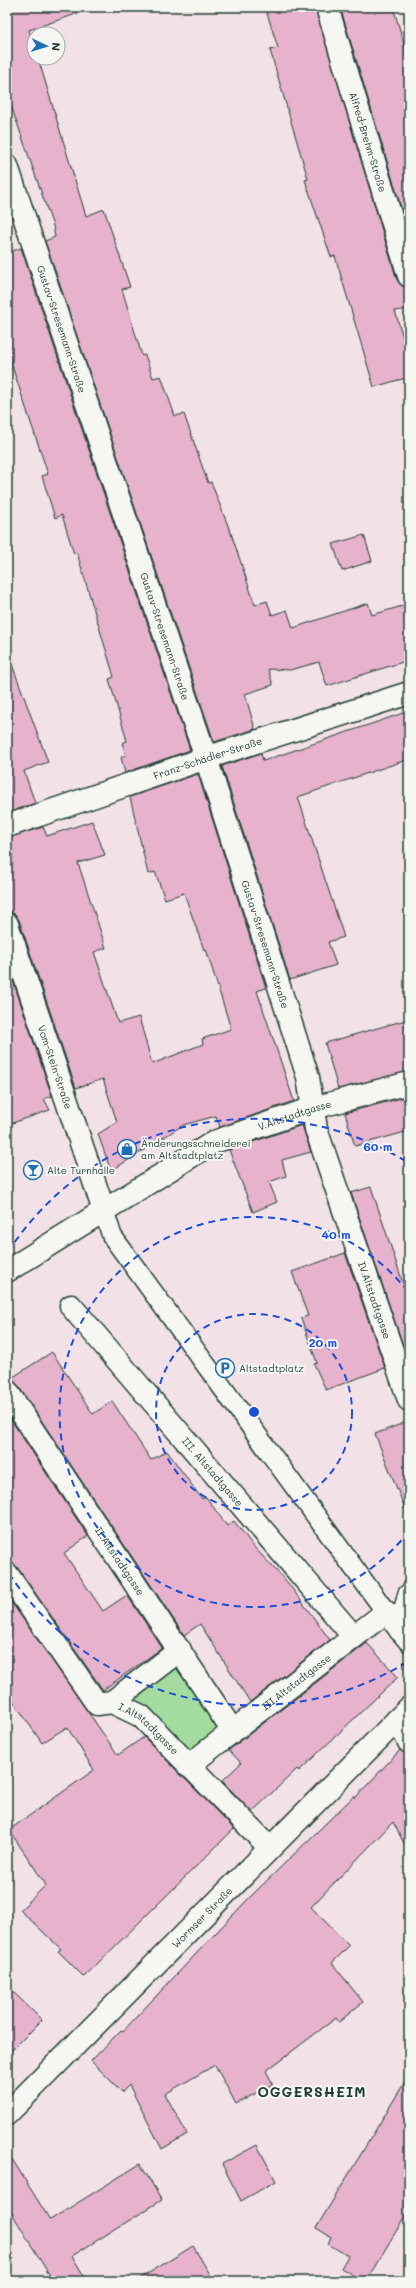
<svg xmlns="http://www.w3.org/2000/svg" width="416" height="2288" viewBox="0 0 416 2288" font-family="Mali,sans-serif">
  <rect width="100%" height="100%" fill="#f2e2e7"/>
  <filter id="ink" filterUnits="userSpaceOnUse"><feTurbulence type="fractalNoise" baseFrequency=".025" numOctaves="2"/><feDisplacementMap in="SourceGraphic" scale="8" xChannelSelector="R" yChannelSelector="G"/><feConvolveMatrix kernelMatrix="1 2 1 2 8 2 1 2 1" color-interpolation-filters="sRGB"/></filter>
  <g filter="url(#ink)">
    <path fill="#a4db9e" stroke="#628c69" d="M180,1650L232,1730L188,1766L112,1702Z"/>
    <path fill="#e7b2cc" stroke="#1f3d34" d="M7,7H81L82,12L29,30L34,47V58H38L86,216L104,209L130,287L122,289L142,356L145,355L153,378L161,376L175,416L184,414L208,483L211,482L232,536L255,605L267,601L272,615L287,610L293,628L368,603L372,615L409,604V660L327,686L319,662L290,670L268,669L273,685L245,694L255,729L214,742L45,241L55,237L53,226L7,94Z
      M265,7H315L397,280L401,285L409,288V309L395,311L409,357V377L374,387L335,256L331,257L305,180L308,179L270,50L278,48Z
      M340,7H393L409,60V233Z
      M21,248L190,750L125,773L121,757L126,755L122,743L127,741L109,679L114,677L77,553L74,554L62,515L55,518L42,476L48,474L7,351V253Z
      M364,535L372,561L342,571L333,544Z
      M7,659H10L48,762L24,771L35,803L7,813Z
      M409,711V759L298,797L344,937L328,942L336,965L290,980L222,766L261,753L263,761Z
      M198,774L266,988L257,991L294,1101L220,1127L216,1116L183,1125L111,1171L98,1134L117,1122L103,1079L76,1088L19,920L15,914L7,912V838L43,827L47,836L92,821L105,855L78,863L106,948L94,952L118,1023L139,1017L152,1064L203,1044L202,1039L231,1029L206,949L204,950L184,893L165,899L155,872L148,874L130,797Z
      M7,963L52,1096L44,1099L50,1110L7,1125Z
      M409,1019V1071L338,1089L325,1043Z
      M409,1096V1131L355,1146L345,1113Z
      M302,1125L311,1152L282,1160L286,1176L269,1182L277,1202L253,1212L229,1150Z
      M371,1187L409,1301L408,1360L351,1193Z
      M345,1253L385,1368L326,1390L314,1364L317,1363L301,1318L308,1316L292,1272Z
      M52,1352L93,1414L112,1401L151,1460L167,1451L202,1499L206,1497L227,1526L234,1521L254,1547L288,1583L330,1640L250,1702L200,1624L184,1635L17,1384L10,1379Z
      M7,1414L88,1536L64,1553L103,1611L127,1595L162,1648L103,1690L17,1567L7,1562Z
      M409,1421V1516H408L375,1434Z
      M7,1596L118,1755L144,1737L234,1829L84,1977L58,1951L61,1949L20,1910L46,1885L9,1830L94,1770L67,1727L42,1743L7,1692Z
      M367,1643L398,1677L299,1771L297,1769L252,1812L222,1781L241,1763L229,1750Z
      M400,1750L409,1754V1853L393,1822L311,1907L349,1946L332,1963L363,2002L339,2022L336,2018L266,2071L273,2084L236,2104L215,2065L165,2094L187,2134L162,2149L129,2085L122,2092L91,2061L121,2030L123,2031L250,1897L354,1796L355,1798Z
      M7,1986L42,2020L7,2055Z
      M409,2075V2210L366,2281H362L341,2268L348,2256L328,2244L331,2237L316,2228Z
      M257,2145L276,2181L241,2201L222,2164Z
      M7,2151L50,2220L140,2164L162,2200L72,2256L87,2281H53L7,2205Z
      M193,2246L214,2281H136Z"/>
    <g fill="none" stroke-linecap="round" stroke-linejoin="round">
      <g stroke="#1f3d34" stroke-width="22">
        <path id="service" d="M104,1211L112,1236L386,1612"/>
      </g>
      <g stroke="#1f3d34" stroke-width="25">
        <g id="minor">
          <path id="s1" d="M327,7L409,276"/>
          <path id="s2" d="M7,166L206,758L308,1077L316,1129L409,1400"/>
          <path id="s3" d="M7,826L206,758L409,693"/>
          <path id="s4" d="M7,924L104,1211"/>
          <path id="s5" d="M7,1271L214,1142L313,1108L409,1083"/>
          <path id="s6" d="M71,1306L354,1637"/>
          <path id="s7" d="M7,1391L232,1730"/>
          <path id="s8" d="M7,1574L97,1704L112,1702L141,1716L269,1847"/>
          <path d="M400,1630L409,1595"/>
          <path d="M112,1702L180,1650"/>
          <path d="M397,1720L409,1742"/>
          <path id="s9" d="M188,1766L386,1612L409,1640"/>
        </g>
      </g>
      <g stroke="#1f3d34" stroke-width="25">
        <g id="tertiary">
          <path id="s10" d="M7,2114L409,1708"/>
        </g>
      </g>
      <use href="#service" stroke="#f6f6f2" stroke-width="19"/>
      <use href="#minor" stroke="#f6f6f2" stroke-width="22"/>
      <use href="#tertiary" stroke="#f6f6f2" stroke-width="22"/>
    </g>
  </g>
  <g fill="none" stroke="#1d4ed8" stroke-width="2" stroke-dasharray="7 5">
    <circle cx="254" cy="1412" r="98"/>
    <path d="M409 1531A195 195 0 1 1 409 1293"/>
    <path d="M407 1662A293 293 0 0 1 8 1572M8 1252A293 293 0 0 1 407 1162"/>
  </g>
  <defs>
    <g id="shop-ring" transform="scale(1)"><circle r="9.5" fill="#f6f6f2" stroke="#1f6fb2" stroke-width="1.5"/><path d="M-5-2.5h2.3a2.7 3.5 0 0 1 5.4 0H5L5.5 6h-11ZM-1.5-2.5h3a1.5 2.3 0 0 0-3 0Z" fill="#1f6fb2"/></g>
    <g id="bar-ring" transform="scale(1)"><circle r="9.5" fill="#f6f6f2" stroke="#1f6fb2" stroke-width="1.5"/><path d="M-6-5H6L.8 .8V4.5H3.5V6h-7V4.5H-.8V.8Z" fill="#1f6fb2"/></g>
    <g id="parking-ring" transform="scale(1)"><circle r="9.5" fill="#f6f6f2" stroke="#1f6fb2" stroke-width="1.5"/><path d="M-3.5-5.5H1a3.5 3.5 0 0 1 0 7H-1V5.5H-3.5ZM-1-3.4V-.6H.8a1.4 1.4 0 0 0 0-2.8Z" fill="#1f6fb2"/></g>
  </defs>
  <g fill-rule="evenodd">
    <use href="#shop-ring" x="127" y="1149"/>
    <use href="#bar-ring" x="33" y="1170"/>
    <use href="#parking-ring" x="225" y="1368"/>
  </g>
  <g text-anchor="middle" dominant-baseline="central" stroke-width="4" stroke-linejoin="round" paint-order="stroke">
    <g font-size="10" fill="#1f3d34" stroke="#f6f6f2">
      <text stroke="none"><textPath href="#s1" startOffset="141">Alfred-Brehm-Straße</textPath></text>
      <text stroke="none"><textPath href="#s2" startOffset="172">Gustav-Stresemann-Straße</textPath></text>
      <text stroke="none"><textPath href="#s2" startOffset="496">Gustav-Stresemann-Straße</textPath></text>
      <text stroke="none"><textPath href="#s3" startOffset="212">Franz-Schädler-Straße</textPath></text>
      <text stroke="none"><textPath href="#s2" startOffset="820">Gustav-Stresemann-Straße</textPath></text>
      <text stroke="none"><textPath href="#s4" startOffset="151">Vom-Stein-Straße</textPath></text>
      <text stroke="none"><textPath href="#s5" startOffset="329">V.Altstadtgasse</textPath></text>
      <text stroke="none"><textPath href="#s2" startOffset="1193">IV.Altstadtgasse</textPath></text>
      <text stroke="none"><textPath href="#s6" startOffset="218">III. Altstadtgasse</textPath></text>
      <text stroke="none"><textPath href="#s7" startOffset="204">II.Altstadtgasse</textPath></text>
      <text stroke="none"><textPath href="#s9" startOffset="137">III.Altstadtgasse</textPath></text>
      <text stroke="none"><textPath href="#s8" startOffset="219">I.Altstadtgasse</textPath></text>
      <text stroke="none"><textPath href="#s10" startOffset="277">Wormser Straße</textPath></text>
    </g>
    <g font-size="10" fill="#1f3d34" stroke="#f6f6f2" text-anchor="start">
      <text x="141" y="1143">Änderungsschneiderei<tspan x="141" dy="12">am Altstadtplatz</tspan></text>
      <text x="47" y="1170">Alte Turnhalle</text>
      <text x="239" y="1368">Altstadtplatz</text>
    </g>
    <g font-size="14" font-weight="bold" letter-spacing="1" fill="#1f3d34" stroke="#f6f6f2">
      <text x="312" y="2091">OGGERSHEIM</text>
    </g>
  </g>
  <circle cx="254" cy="1412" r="6" fill="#1d4ed8" stroke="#f6f6f2" stroke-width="2"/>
  <g font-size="12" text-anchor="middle" font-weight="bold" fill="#1d4ed8" stroke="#f6f6f2" stroke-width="4" stroke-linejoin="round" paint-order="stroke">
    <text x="378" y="1151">60 m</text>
    <text x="336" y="1239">40 m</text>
    <text x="323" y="1347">20 m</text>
  </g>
  <rect width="416" height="2288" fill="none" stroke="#f6f6f2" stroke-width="24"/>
  <rect x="12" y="12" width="392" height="2264" fill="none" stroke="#1f3d34" stroke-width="1.5" filter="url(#ink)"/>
  <g transform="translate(46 46) rotate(94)"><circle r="19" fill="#f6f6f2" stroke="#a0aca6"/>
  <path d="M0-3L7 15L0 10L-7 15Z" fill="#1f6fb2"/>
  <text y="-6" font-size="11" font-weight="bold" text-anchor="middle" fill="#1f3d34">N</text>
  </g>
</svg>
